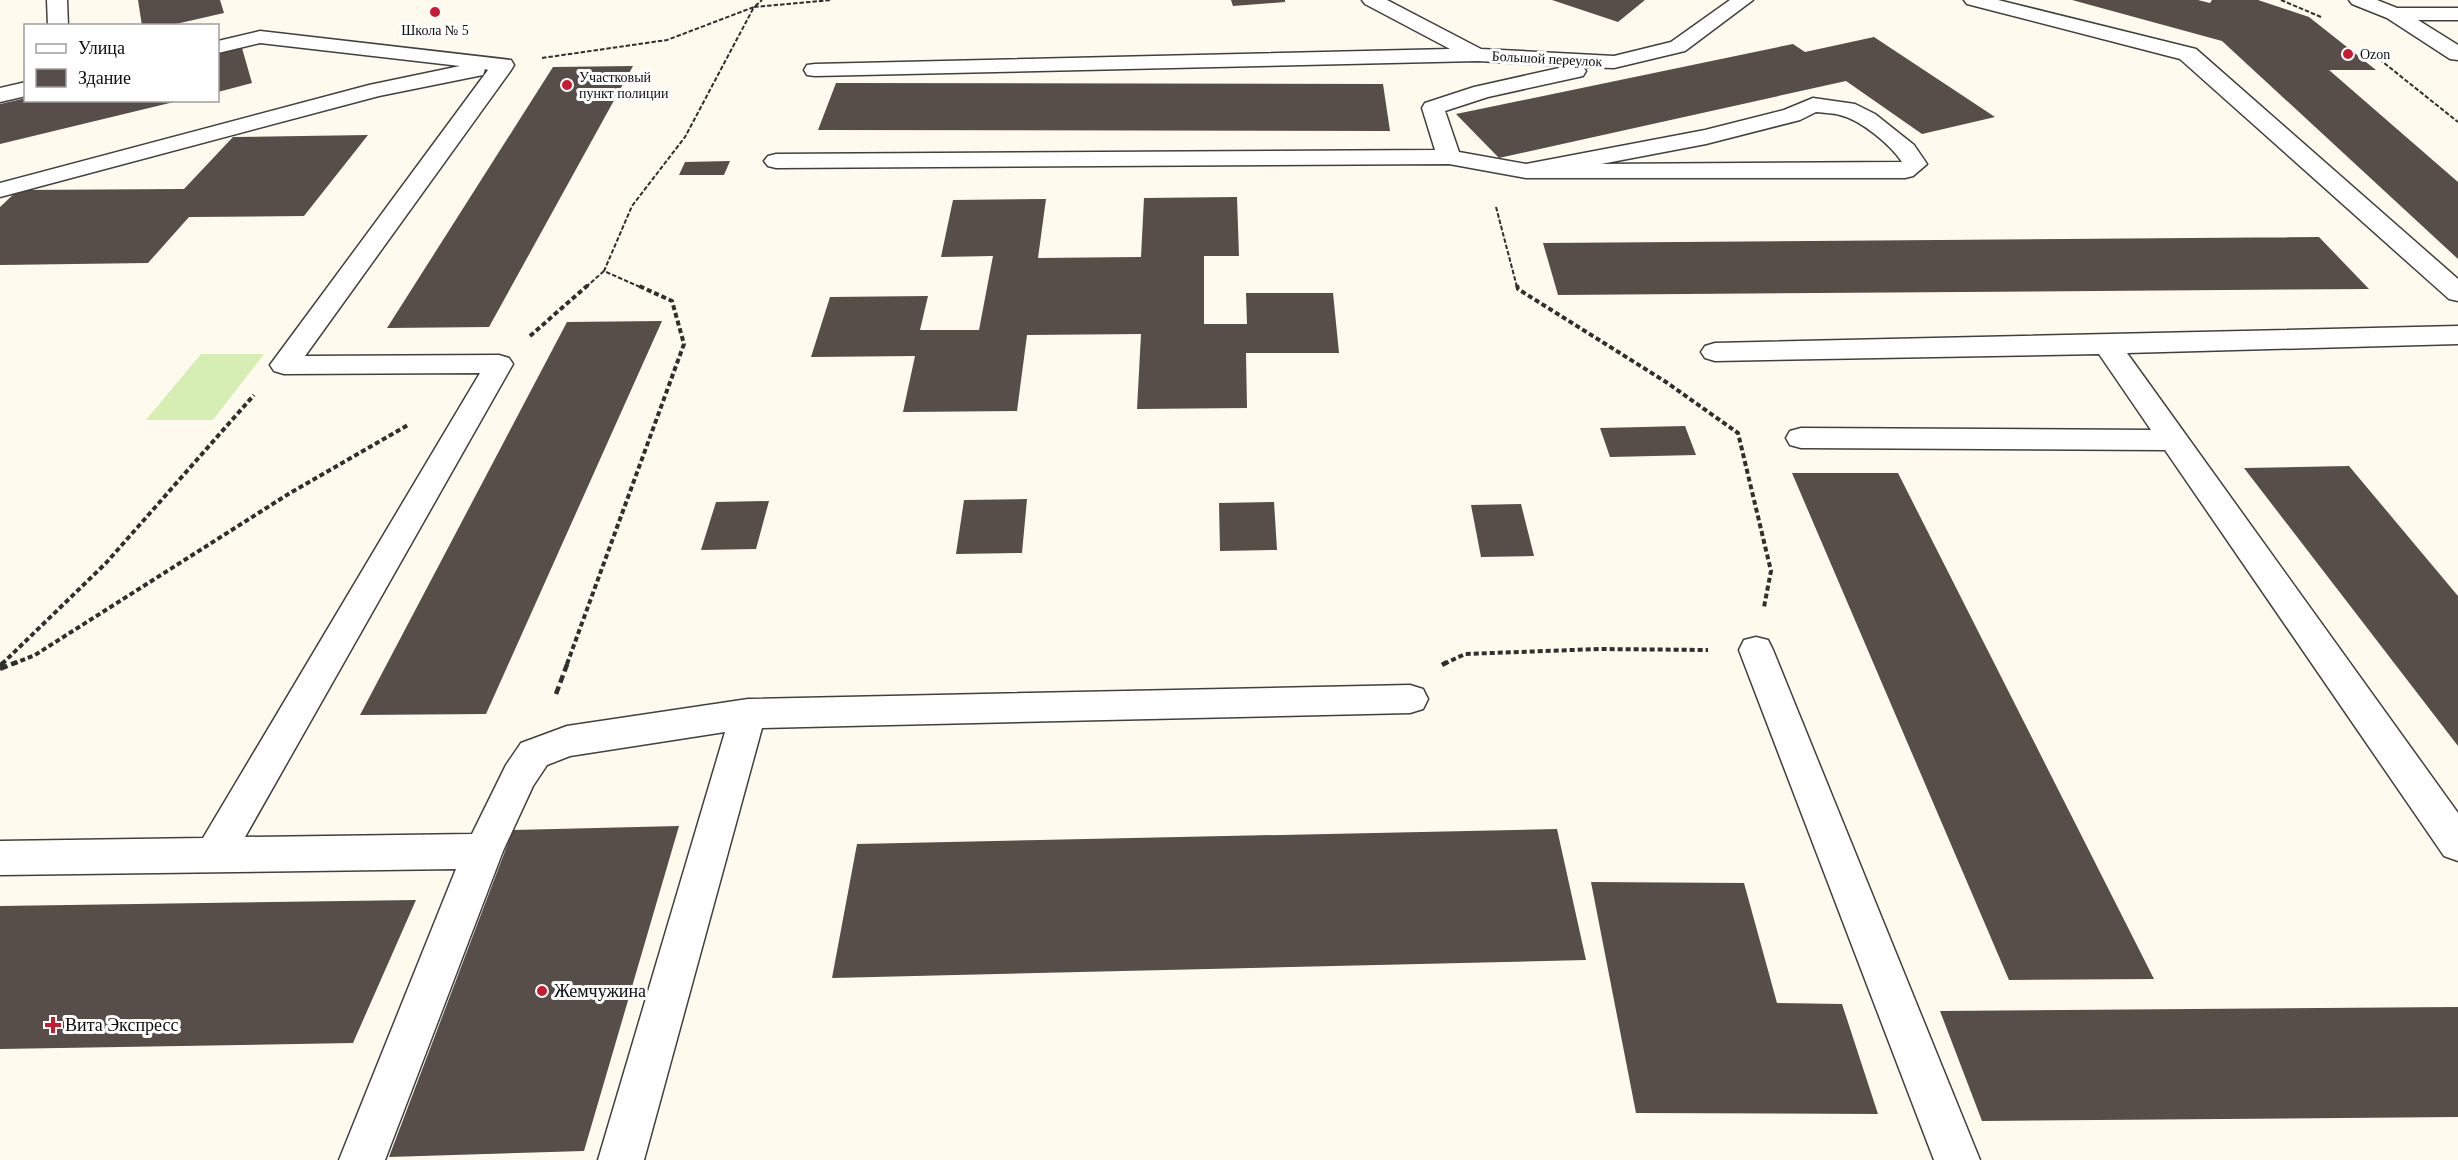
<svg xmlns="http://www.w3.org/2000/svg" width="2458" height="1160" viewBox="0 0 2458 1160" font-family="'Times New Roman',serif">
  <rect width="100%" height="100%" fill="#fffaee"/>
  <path fill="#d6edb4" d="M201,354H264L213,420H146Z"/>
  <path fill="#574d49" d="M138,0H220L224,13L167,26H142Z
    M1231,0H1285V2L1233,6Z
    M1552,0H1645L1618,22Z
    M2072,0H2198L2210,3L2212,0H2258L2309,17L2376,70H2329L2458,182V259L2222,41Z
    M1874,37L1995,117L1922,134L1846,81L1499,158L1456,114L1793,44L1805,52Z
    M242,48L252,83L218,92V54Z
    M633,66L489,327L387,328L553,67Z
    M836,83L1383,84L1390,131L818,130Z
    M26,98V100L178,101L0,144V104Z
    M368,135L304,216L189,217L148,263L0,265V207L18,190L184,189L233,137Z
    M730,161L724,175H679L685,162Z
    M1237,197L1239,256H1204V324H1247L1246,293H1333L1339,353H1246L1247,408L1137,409L1141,334L1027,335L1017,411L903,412L915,356L811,357L830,297L928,296L920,330H979L993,256L941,257L953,200L1046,199L1038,258L1141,257L1144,198Z
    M2319,237L2369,289L1558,295L1543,243Z
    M662,321L486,714L360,715L567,322Z
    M1685,426L1696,455L1610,457L1600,428Z
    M2349,466L2458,596V746L2244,468Z
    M1792,473H1898L2154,979L2009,980Z
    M1027,499L1022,553L956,554L964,500Z
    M769,501L756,549L701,550L716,502Z
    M1274,502L1277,550L1220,551L1219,503Z
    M1521,504L1534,556L1481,557L1471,505Z
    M679,826L584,1151L389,1157L513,830Z
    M1557,829L1586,960L832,978L857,844Z
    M1591,882L1744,883L1777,1003L1842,1004L1878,1114L1636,1113Z
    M416,900L353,1043L0,1049V906Z
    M2458,1007V1117L1982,1121L1940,1011Z"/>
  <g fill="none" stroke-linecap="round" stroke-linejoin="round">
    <g stroke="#404040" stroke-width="3">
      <path id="minor" d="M47,0H67L68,26H48Z
        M1362,0H1387L1481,49L1614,56L1671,42L1730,0H1753L1685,51L1614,68L1583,67L1586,71L1583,76L1488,97L1445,111L1459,152L1526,164L1705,130L1784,110L1813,98L1855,104L1875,114L1914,145L1927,164L1913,176L1905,178H1526L1449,164L776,168L768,166L764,161L768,156L776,154L1435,150L1422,108L1425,103L1474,87L1568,66L1478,61L815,76L807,75L804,70L807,65L815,64L1450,49L1365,4ZM1816,112C1824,113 1833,113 1840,115C1861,120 1891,145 1902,162L1601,164L1706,144L1800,120Z
        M1964,0H1998L2196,49L2458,279V301L2449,299L2180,59L1967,4Z
        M2349,0H2377L2397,8H2458V20H2418L2458,45V60L2450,59L2387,18L2352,4Z
        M260,31L511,60L514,65L511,70L305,356L499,355L509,358L513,364L245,837L472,834L506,765L521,743L567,726L748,699L1410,685L1423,689L1428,699L1423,709L1410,713L762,728L644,1160H598L725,732L570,756L547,765L533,786L503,851L385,1160H339L456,869L0,875V841L203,838L480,373L284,374L274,371L270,365L488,70L485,69L483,75L379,96L0,197V183L369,85L460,66L260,43L218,53V41Z
        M26,82V96L0,102V88Z
        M2458,326V344L2127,353L2458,813V861L2444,856L2165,450L1801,448L1790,445L1786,438L1790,431L1801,428L2151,430L2099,354L1715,361L1705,358L1701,352L1705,346L1715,343Z
        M1756,637L1768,640L1773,650L1980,1160H1934L1739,650L1744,640Z"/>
    </g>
    <path stroke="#2f2f2f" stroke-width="2" stroke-dasharray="4.5 2" stroke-linecap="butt" d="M2281,0L2321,17
      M2364,47L2458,122
      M542,58L667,40L754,7L762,0
      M1496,207L1517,287
      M586,287L604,271
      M640,287L604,271L632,206L685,137L754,7L832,0"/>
    <path stroke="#2f2f2f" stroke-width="4" stroke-dasharray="5 3" stroke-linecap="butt" d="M1517,285L1518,289L1666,382L1738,433L1771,571L1764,607
      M530,336L588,285
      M2,664L106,563L254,395
      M13,664L35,655L290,493L408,425
      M567,664L684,344L672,301L637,285
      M1444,664L1465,654L1599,649L1708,650"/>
    <path stroke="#2f2f2f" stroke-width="4.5" stroke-dasharray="8 4" stroke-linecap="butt" d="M1442,665L1447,662
      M0,666L4,662
      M0,669L17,662
      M556,694L568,662"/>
    <use href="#minor" fill="#fff" fill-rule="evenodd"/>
  </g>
  <g fill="#c81b32" stroke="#fff" stroke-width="2">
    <circle cx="435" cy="12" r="6"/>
    <circle cx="2348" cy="54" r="6"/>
    <circle cx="567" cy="85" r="6"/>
    <circle cx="542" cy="991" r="6"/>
    <path d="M50 1016h6v6h6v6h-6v6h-6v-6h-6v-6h6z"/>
  </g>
  <g text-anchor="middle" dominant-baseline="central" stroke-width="6" stroke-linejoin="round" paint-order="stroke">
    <g font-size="14" fill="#0d0d0d" stroke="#fff" text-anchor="start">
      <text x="435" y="30" text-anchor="middle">Школа № 5</text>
      <text x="2360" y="54">Ozon</text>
      <text x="579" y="77">Участковый<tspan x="579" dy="16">пункт полиции</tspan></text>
    </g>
    <g font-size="14" fill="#0d0d0d" stroke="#fff">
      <text transform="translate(1547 59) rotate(3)">Большой переулок</text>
    </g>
    <g font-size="18" fill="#0d0d0d" stroke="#fff" text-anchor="start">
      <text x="554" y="991">Жемчужина</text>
      <text x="65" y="1025">Вита Экспресс</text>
    </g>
  </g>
  <rect x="24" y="24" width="195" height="78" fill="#ffffff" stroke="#9e9e9e" stroke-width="1.5"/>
  <rect x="36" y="44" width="30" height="9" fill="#ffffff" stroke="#9e9e9e" stroke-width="1.5"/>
  <text x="78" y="54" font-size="18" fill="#0d0d0d">Улица</text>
  <rect x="36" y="69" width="30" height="18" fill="#574d49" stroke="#9e9e9e" stroke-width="1.5"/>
  <text x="78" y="84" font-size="18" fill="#0d0d0d">Здание</text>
</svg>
